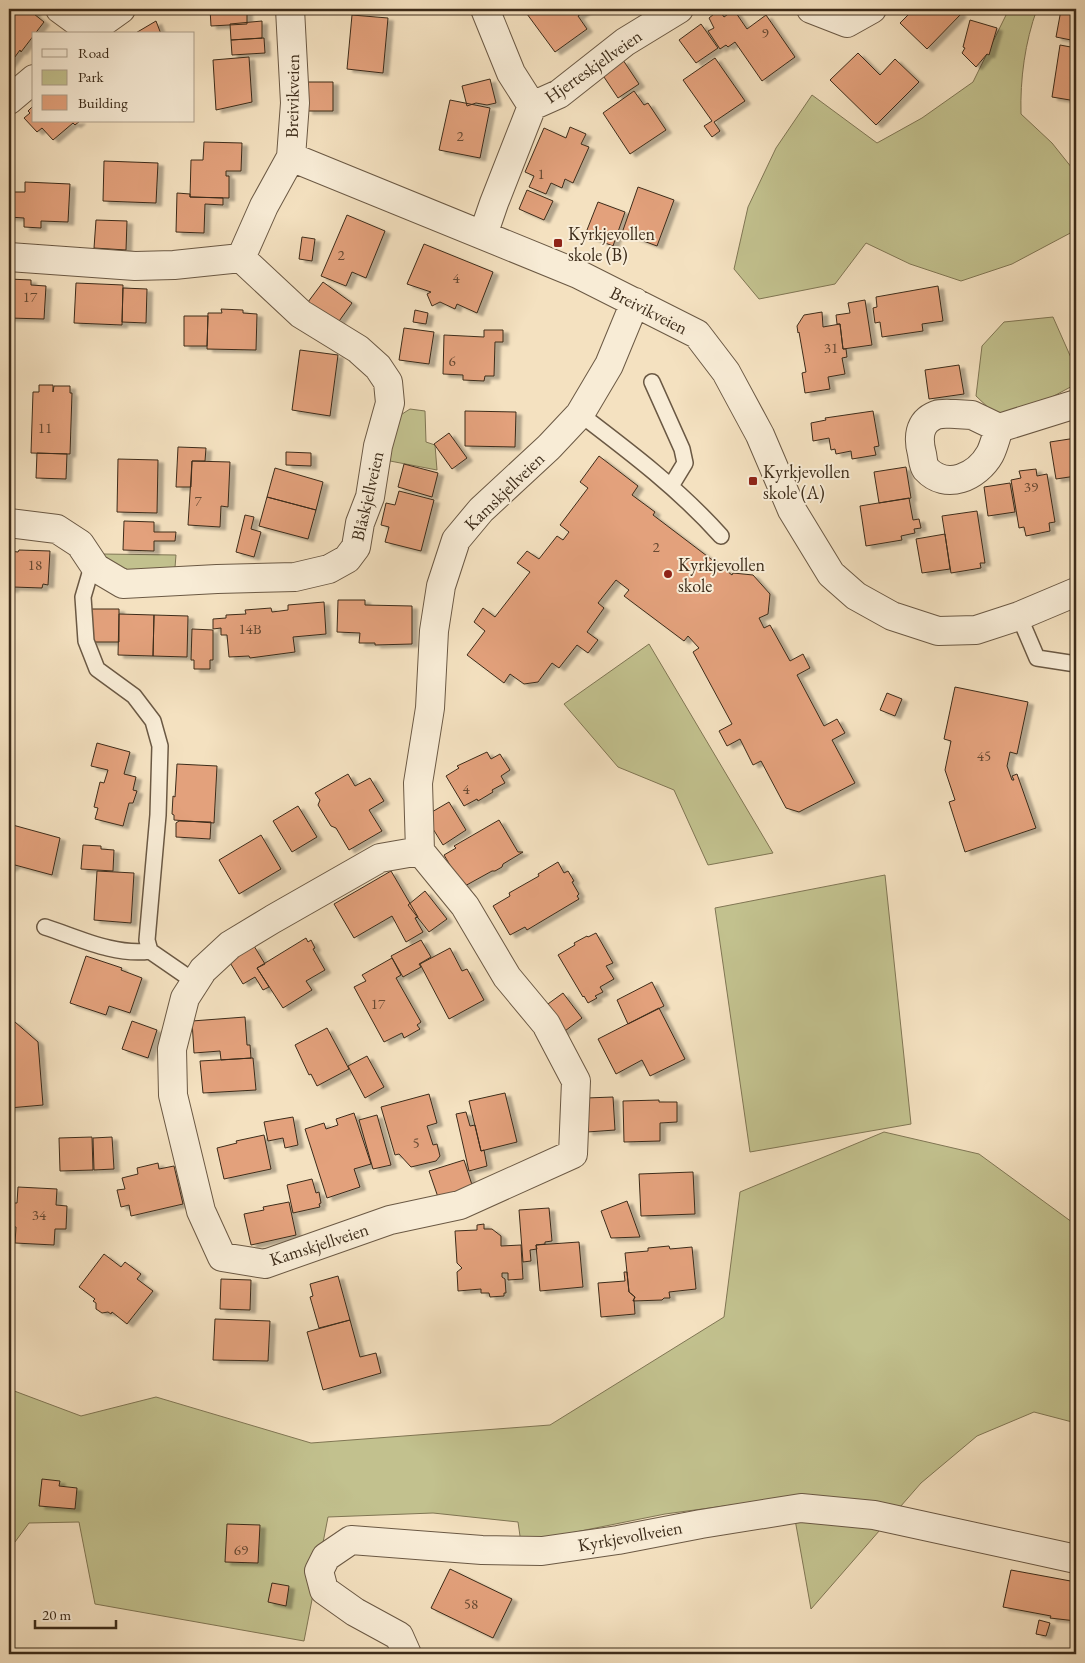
<svg xmlns="http://www.w3.org/2000/svg" width="1085" height="1663" viewBox="0 0 1085 1663" font-family="'EB Garamond',serif">
  <defs>
    <filter id="shadow"><feDropShadow dx="5.5" dy="3" stdDeviation="1" flood-color="#0004"/></filter>
  </defs>
  <rect width="100%" height="100%" fill="#f4e1c0"/>
  <filter id="stains"><feTurbulence type="fractalNoise" baseFrequency=".004" numOctaves="4"/><feColorMatrix values="0 0 0 0 .2 0 0 0 0 .09 0 0 0 0 .02 0 0 0 .5 -.17"/></filter>
  <radialGradient id="worn" r=".72"><stop offset=".6" stop-color="#630" stop-opacity="0"/><stop offset="1" stop-color="#630" stop-opacity=".3"/></radialGradient>
  <path fill="#c2c18e" stroke="#807654" d="M1009,9H1037C1025,42 1020,79 1021,114L1052,143L1076,173V230L1012,264L961,281L910,264L866,243L835,284L759,299L734,269L748,207L776,148L812,95L877,143L922,118L973,82Z
    M1053,317L1076,369V384L1052,397L1014,414L994,413L976,396L982,346L1004,322Z
    M410,409L425,411L426,442L435,445L437,470L390,461L386,455L399,416Z
    M102,554L176,555L174,580L132,577Z
    M649,644L773,853L708,865L674,790L618,767L564,704Z
    M885,875L911,1124L750,1152L715,908Z
    M884,1132L979,1154L1076,1225V1423L1034,1412L977,1436L921,1483L811,1609L791,1497L665,1514L521,1543L518,1522L433,1513L328,1517L304,1641L95,1604L79,1522L29,1523L9,1550V1389L81,1416L156,1397L311,1443L550,1425L724,1317L740,1192Z"/>
  <path fill="#e3a17b" stroke="#3d2c1a" filter="url(#shadow)" d="M9,9H35L37,10L34,14L44,22L21,52L20,50L9,65Z
    M210,9H247V24L211,26Z
    M534,9H588L578,16L587,29L555,52L527,14Z
    M914,9H955L961,14L927,49L900,23Z
    M719,10L724,17L734,10L747,29L766,15L795,57L762,81L735,42L728,47L726,45L720,49L708,31L714,28L709,18Z
    M1061,10L1076,13V41L1056,37Z
    M352,15L388,18L383,73L347,69Z
    M970,20L997,28L989,55L987,54L976,67L962,53L965,48L963,47Z
    M156,21L161,34H134Z
    M262,21V38L231,40L230,24Z
    M701,24L718,48L696,63L679,40Z
    M264,38L265,53L232,55L231,40Z
    M1060,45L1076,48V101L1052,97Z
    M858,53L880,75L895,59L919,82L876,125L830,80Z
    M249,57L252,102L216,110L213,60Z
    M715,58L745,101L714,122L720,131L712,137L704,126L712,121L683,80Z
    M623,60L639,84L618,98L602,74Z
    M490,79L496,103L487,105L476,103L467,106L462,86Z
    M307,82H333V111H307Z
    M634,91L644,105L648,103L666,130L630,154L603,113Z
    M450,100L490,108L480,158L439,150Z
    M34,105V121H80L75,125L73,123L53,140L42,128L37,132L24,118L30,113L28,111Z
    M570,127L586,134L581,144L589,147L573,183L565,179L562,188L551,183L546,194L529,187L534,176L525,172L544,128L566,138Z
    M204,142L242,143L241,171H226V176H229V198L190,197L191,160H203Z
    M104,161L158,163L156,203L103,201Z
    M25,182L70,184L68,222L41,221V228L24,227V218L9,217V192H25Z
    M638,187L674,200L657,246L622,233Z
    M527,190L553,201L544,220L519,209Z
    M177,193L190,194V197L223,198V205L205,204L204,233L176,232Z
    M598,202L625,212L613,246L585,235Z
    M347,215L385,231L366,278L352,272L346,286L321,276Z
    M96,220L127,221L126,250L94,248Z
    M302,237L315,239L312,261L299,259Z
    M424,244L493,272L477,313L457,304L455,309L440,302L432,306L427,294L431,292L407,284Z
    M9,279L31,280V285L46,286L44,319L9,318Z
    M323,282L352,303L337,324L308,302Z
    M76,283L123,285L122,325L74,323Z
    M938,286L943,321L922,324L923,331L882,337L880,322L875,323L873,308L877,307L876,297Z
    M123,288L147,289L146,323L122,322Z
    M865,300L872,345L843,349L840,324H837L836,315L850,313L848,303Z
    M221,309L243,310V313L257,314L256,350L207,349L208,313H222Z
    M415,310L428,313L426,324L413,322Z
    M822,312L823,327L840,324L843,349H846L847,357L842,358L845,374L828,377L830,389L805,393L802,373L806,372L799,332L798,333L797,326L804,315Z
    M184,316H208L207,346H184Z
    M404,328L434,332L429,364L399,360Z
    M484,330H503V342H495L494,376H485L484,381L463,380V375L443,374L444,335L484,337Z
    M300,350L338,355L330,416L292,410Z
    M959,365L964,394L929,399L925,370Z
    M39,385H53V392L54,386H70V393H72L70,454L31,453L33,392H39Z
    M465,411L516,412L515,447L465,446Z
    M873,411L879,446L874,447L876,455L852,459L851,451L836,454L835,449L831,450L829,438L813,441L811,423L826,420L825,418Z
    M449,433L467,458L452,469L434,444Z
    M1076,438V476L1056,479L1050,442Z
    M178,447L206,448L205,461H192L191,487H176Z
    M286,452L311,453V466L286,465Z
    M37,453L67,454L66,479L36,478Z
    M599,456L638,486L632,495L655,512L653,515L732,575L733,573L753,575L770,594L768,614L759,618L764,628L770,625L790,661L803,654L810,668L797,675L824,726L837,719L845,733L832,740L855,783L799,812L786,808L761,761L753,765L740,739L727,746L719,731L732,724L693,652L699,648L688,636L684,641L624,596L629,590L616,580L598,603L604,608L587,632L598,640L588,653L577,645L559,668L552,663L538,682L524,684L510,674L504,683L467,655L485,631L474,622L483,608L495,617L530,572L517,563L527,551L539,559L557,536L563,540L569,532L560,525L588,488L580,482Z
    M118,459L158,460L157,513L117,512Z
    M192,461L230,462L228,507L221,506L220,527L188,525Z
    M404,464L438,473L432,497L398,487Z
    M906,467L911,498L879,503L874,472Z
    M275,468L323,482L316,510L267,497Z
    M1036,469L1037,476L1047,474L1055,522L1049,523L1050,531L1026,536L1024,527L1019,528L1011,480L1021,478L1019,471Z
    M1010,483L1015,512L988,516L984,487Z
    M399,491L434,500L421,551L385,542L389,527L381,525L386,503L395,505Z
    M267,497L316,510L308,539L259,526Z
    M909,498L913,520L919,519L921,528L914,529L915,533L901,536L902,540L866,546L860,506Z
    M977,511L985,563H980L981,568L951,573L942,516Z
    M245,515L254,517L251,529L261,532L254,557L236,552Z
    M124,521L154,522V532H176L175,541H154V551L123,550Z
    M945,534L950,569L922,573L916,539Z
    M19,550L50,551L48,585L43,584L42,588L13,587V589H9V551L18,552Z
    M338,600H365V605L412,606V644L375,645V643H359L360,633L337,632Z
    M324,602L326,634L293,637L295,652L250,658L249,656L229,657L227,635H221V628L213,629V619L226,618V615L246,614L245,610L271,608L272,612L288,610V605Z
    M91,609H119V642H90Z
    M119,614L154,615L153,656L118,655Z
    M154,615L188,616L187,657L153,656Z
    M192,629L213,630V660H210V669H194V660H191Z
    M955,687L1028,702L1017,754L1010,752L1007,766L1012,780H1014L1012,776L1017,774L1036,828L965,852L949,802L955,800L945,770L951,741L944,739Z
    M887,693L902,699L895,716L880,710Z
    M97,743L130,752L124,774L136,777L133,790L137,791L133,803H129L123,826L95,819L98,808L94,807L100,782L104,783L108,770L91,766Z
    M487,752L491,759L500,754L510,770L501,776L505,783L492,790L493,792L478,801L477,799L464,806L446,776L459,768L457,766Z
    M177,764L217,766L214,823L174,820V815L172,814L173,796L175,797Z
    M348,774L355,786L370,778L384,801L369,810L382,831L349,850L336,828L331,826L318,805L320,800L315,793Z
    M449,802L466,830L443,845L425,816Z
    M298,806L317,837L292,852L273,821Z
    M499,820L518,852H523L503,864L502,867L495,871H492L463,887L444,855L456,848L454,846Z
    M179,821L211,822L210,839L176,837V823Z
    M9,824L60,838L52,875L15,865L9,869Z
    M261,835L281,869L239,894L219,860Z
    M83,845L101,846V849L114,850L113,871L81,869Z
    M558,862L564,873L568,871L574,881L572,882L579,894L577,896L579,899L527,930L525,927L510,935L493,906L510,896L509,893L539,876L538,874Z
    M97,871L134,873L131,923L94,920Z
    M391,871L418,917L415,918L423,932L406,942L392,916L354,938L334,904Z
    M425,891L447,919L429,932L408,905Z
    M596,933L613,963L606,966L614,979L600,987L603,992L595,996L597,998L588,1003L584,996L583,997L558,955L575,945L574,943L587,936L588,937Z
    M306,938L308,942L311,940L315,948L313,949L325,970L306,981L312,990L283,1008L257,968Z
    M421,940L431,957L419,964L421,967L403,977L391,956Z
    M254,946L265,964L257,968L269,987L263,990L255,977L243,984L229,961Z
    M450,948L462,971L467,969L484,1000L449,1019L420,964Z
    M86,956L122,968L121,970L142,978L130,1013L109,1006L106,1015L70,1003Z
    M392,958L401,975L396,978L421,1022L417,1025L420,1029L404,1038L402,1033L384,1042L354,987L366,981L362,975Z
    M652,982L664,1006L628,1024L617,1000Z
    M563,993L582,1018L561,1034L541,1009Z
    M659,1008L685,1059L650,1076L642,1060L616,1074L598,1039Z
    M245,1017L247,1045H250L251,1058L221,1060L220,1051L194,1053L192,1021Z
    M132,1021L157,1030L148,1058L122,1049Z
    M9,1022H15L38,1042L43,1105L9,1108Z
    M327,1028L349,1069L317,1086L311,1074L309,1075L295,1045Z
    M367,1056L384,1087L365,1098L348,1066Z
    M253,1058L256,1090L203,1093L200,1061Z
    M505,1093L517,1142L481,1151L469,1101Z
    M429,1094L437,1123L427,1126L433,1145L437,1144L440,1156L436,1161L411,1167L399,1154L395,1155L381,1107Z
    M613,1097L615,1130L587,1132L586,1098Z
    M659,1100V1102H677V1122L660,1123V1141L624,1142L623,1101Z
    M466,1112L470,1126L475,1125L481,1151L484,1150L487,1166L469,1171L456,1114Z
    M354,1113L371,1164L354,1169L360,1187L327,1198L305,1129L324,1123L326,1129L338,1125L336,1119Z
    M377,1115L391,1165L373,1169L359,1120Z
    M293,1117L298,1145L285,1148L283,1138L268,1141L264,1122Z
    M264,1135L271,1169L224,1179L217,1148L237,1143L236,1141Z
    M92,1137L93,1170L60,1171L59,1138Z
    M112,1137L114,1169L94,1170L93,1138Z
    M464,1160L473,1188L439,1200L429,1171Z
    M158,1163L159,1169L174,1166L183,1204L131,1216L129,1205L121,1207L117,1190L125,1189L122,1178L138,1174L137,1168Z
    M693,1172L695,1214L641,1216L639,1174Z
    M312,1179L316,1193L319,1192L321,1203L319,1204L320,1207L293,1213L287,1185Z
    M18,1187L57,1189L56,1205L67,1206L66,1229H55L54,1245L15,1243L16,1227L11,1226L13,1203H17Z
    M627,1201L640,1237L611,1238L601,1211Z
    M289,1202L296,1235L251,1245L244,1214L264,1210L263,1207Z
    M549,1208L552,1241L545,1242V1244L536,1245L537,1249L530,1250L531,1261L523,1262L519,1210Z
    M484,1224V1229H492L501,1236V1246L521,1245L523,1279L508,1280V1273H502V1277L505,1279L506,1293H504V1296L490,1297L489,1293H481V1289L458,1291L457,1272L462,1268L457,1263L455,1231L477,1230V1225Z
    M579,1242L583,1287L540,1291L536,1245Z
    M669,1246L670,1249L692,1247L696,1289L669,1292L670,1298H664L662,1300L633,1301L635,1297L629,1292L625,1253L648,1251V1248Z
    M104,1254L121,1267L125,1262L141,1274L137,1279L153,1291L127,1324L112,1312L111,1314L108,1312L102,1313L96,1309V1303L93,1301L95,1299L79,1287Z
    M624,1272H627L629,1292L635,1297L633,1301L634,1300L635,1314L601,1317L598,1283L625,1281Z
    M338,1276L350,1320L319,1328L310,1297L313,1296L310,1284Z
    M221,1279L251,1280L250,1310L220,1309Z
    M215,1319L270,1321L268,1361L213,1360Z
    M350,1320L360,1357L376,1353L381,1373L323,1390L307,1332Z
    M42,1479L60,1481L59,1486L77,1488L75,1509L39,1506Z
    M227,1524L260,1525L258,1563L225,1562Z
    M450,1569L512,1599L493,1638L431,1608Z
    M1011,1570L1076,1582V1621L1050,1618L1051,1616L1003,1607Z
    M272,1583L289,1586L286,1606L268,1602Z
    M1039,1620L1050,1623L1046,1636L1036,1634Z"/>
  <g fill="none" stroke-linecap="round" stroke-linejoin="round">
    <g stroke="#6b5944" stroke-width="18">
      <path id="service" d="M652,382L682,449L685,463L671,486
        M580,414C630,452 679,489 721,536
        M93,563L83,597L86,641L97,669L134,696L153,721L160,746L158,815L147,940L150,951L195,982
        M1019,616L1037,658L1076,664
        M45,927C79,938 115,956 150,951"/>
    </g>
    <g stroke="#6b5944" stroke-width="30">
      <path id="minor" d="M60,9L90,31
        M811,9L847,23L872,9
        M86,34L121,9
        M9,100L34,79
        M532,106L559,94L625,42L679,9
        M291,157L578,274L697,334L726,372L760,435L792,510L831,574L856,596L892,616L938,631L976,630L1019,616L1076,592
        M483,235L494,203L532,106L511,73L485,9
        M9,257L135,266L174,265L241,258
        M241,258L264,206L291,157L295,103L290,9
        M955,414L972,415L999,428C996,437 994,446 990,454C977,477 946,491 926,469C923,465 923,459 922,454C918,439 918,422 936,415C942,413 949,414 955,414Z
        M999,428L1076,404
        M9,523L57,529L80,544L96,568L123,584L217,579L295,577L329,569L347,559L356,547L360,523L370,497L378,446L390,403L388,382L378,367L358,349L301,314L241,258
        M420,851L380,858L273,919L230,945L203,970L185,998L172,1049L173,1095L201,1211L222,1257L265,1264L390,1220L460,1205L573,1154L576,1081L546,1024L507,977L465,906L420,851L418,783L430,708L434,631L441,586L456,540L481,510L549,447L580,414L609,365L635,302
        M407,1654L399,1636L355,1612L324,1590L319,1571L326,1557L351,1540L482,1550L542,1551L618,1540L701,1524L801,1508L874,1515L1076,1559"/>
    </g>
    <use href="#service" stroke="#f8ecd6" stroke-width="15"/>
    <use href="#minor" stroke="#f8ecd6" stroke-width="28"/>
  </g>
  <g fill="#8f2418" stroke="#f8ecd6" stroke-width="2">
    <rect x="553" y="238" width="10" height="10" rx="2.5"/>
    <rect x="748" y="476" width="10" height="10" rx="2.5"/>
    <circle cx="668" cy="574" r="5"/>
  </g>
  <g text-anchor="middle" dominant-baseline="central" stroke-width="4" stroke-linejoin="round" paint-order="stroke">
    <g font-size="15" fill="#664932">
      <text x="765" y="32">9</text>
      <text x="460" y="135">2</text>
      <text x="541" y="173">1</text>
      <text x="341" y="254">2</text>
      <text x="456" y="277">4</text>
      <text x="30" y="296">17</text>
      <text x="831" y="347">31</text>
      <text x="452" y="360">6</text>
      <text x="45" y="427">11</text>
      <text x="1031" y="486">39</text>
      <text x="198" y="500">7</text>
      <text x="656" y="546">2</text>
      <text x="35" y="564">18</text>
      <text x="250" y="628">14B</text>
      <text x="984" y="755">45</text>
      <text x="466" y="788">4</text>
      <text x="378" y="1003">17</text>
      <text x="416" y="1142">5</text>
      <text x="39" y="1214">34</text>
      <text x="241" y="1549">69</text>
      <text x="471" y="1603">58</text>
    </g>
    <g font-size="18" fill="#3d2c1a" stroke="#f8ecd6">
      <text transform="translate(593 66) rotate(-35)">Hjerteskjellveien</text>
      <text transform="translate(292 96) rotate(-89)">Breivikveien</text>
      <text transform="translate(649 310) rotate(27)">Breivikveien</text>
      <text transform="translate(504 491) rotate(-44)">Kamskjellveien</text>
      <text transform="translate(367 496) rotate(-77)">Blåskjellveien</text>
      <text transform="translate(319 1244) rotate(-18)">Kamskjellveien</text>
      <text transform="translate(630 1536) rotate(-10)">Kyrkjevollveien</text>
    </g>
    <g font-size="18" fill="#3d2c1a" stroke="#f8ecd6" text-anchor="start">
      <text x="568" y="233">Kyrkjevollen<tspan x="568" dy="21">skole (B)</tspan></text>
      <text x="763" y="471">Kyrkjevollen<tspan x="763" dy="21">skole (A)</tspan></text>
      <text x="678" y="564">Kyrkjevollen<tspan x="678" dy="21">skole</tspan></text>
    </g>
  </g>
  <rect width="1085" height="1663" fill="none" stroke="#f4e1c0" stroke-width="30"/>
  <rect x="10" y="10" width="1065" height="1643" fill="none" stroke="#3d2c1a" stroke-width="2.5"/>
  <rect x="15" y="15" width="1055" height="1633" fill="none" stroke="#3d2c1a"/>
  <rect x="32" y="32" width="162" height="90" fill="#f8ecd6" stroke="#ad9f8b"/>
  <rect x="42" y="49" width="25" height="8" fill="#f8ecd6" stroke="#ad9f8b"/>
  <text x="78" y="58" font-size="15" fill="#3d2c1a">Road</text>
  <rect x="42" y="70" width="25" height="15" fill="#c2c18e" stroke="#ad9f8b"/>
  <text x="78" y="82" font-size="15" fill="#3d2c1a">Park</text>
  <rect x="42" y="95" width="25" height="15" fill="#e3a17b" stroke="#ad9f8b"/>
  <text x="78" y="108" font-size="15" fill="#3d2c1a">Building</text>
  <path d="M35 1620v8h81v-8" fill="none" stroke="#3d2c1a" stroke-width="2.5"/>
  <text x="42" y="1620" font-size="15" fill="#3d2c1a" stroke="#f8ecd6" stroke-width="4" paint-order="stroke">20 m</text>
  <rect width="100%" height="100%" filter="url(#stains)"/>
  <rect width="100%" height="100%" fill="url(#worn)"/>
</svg>
